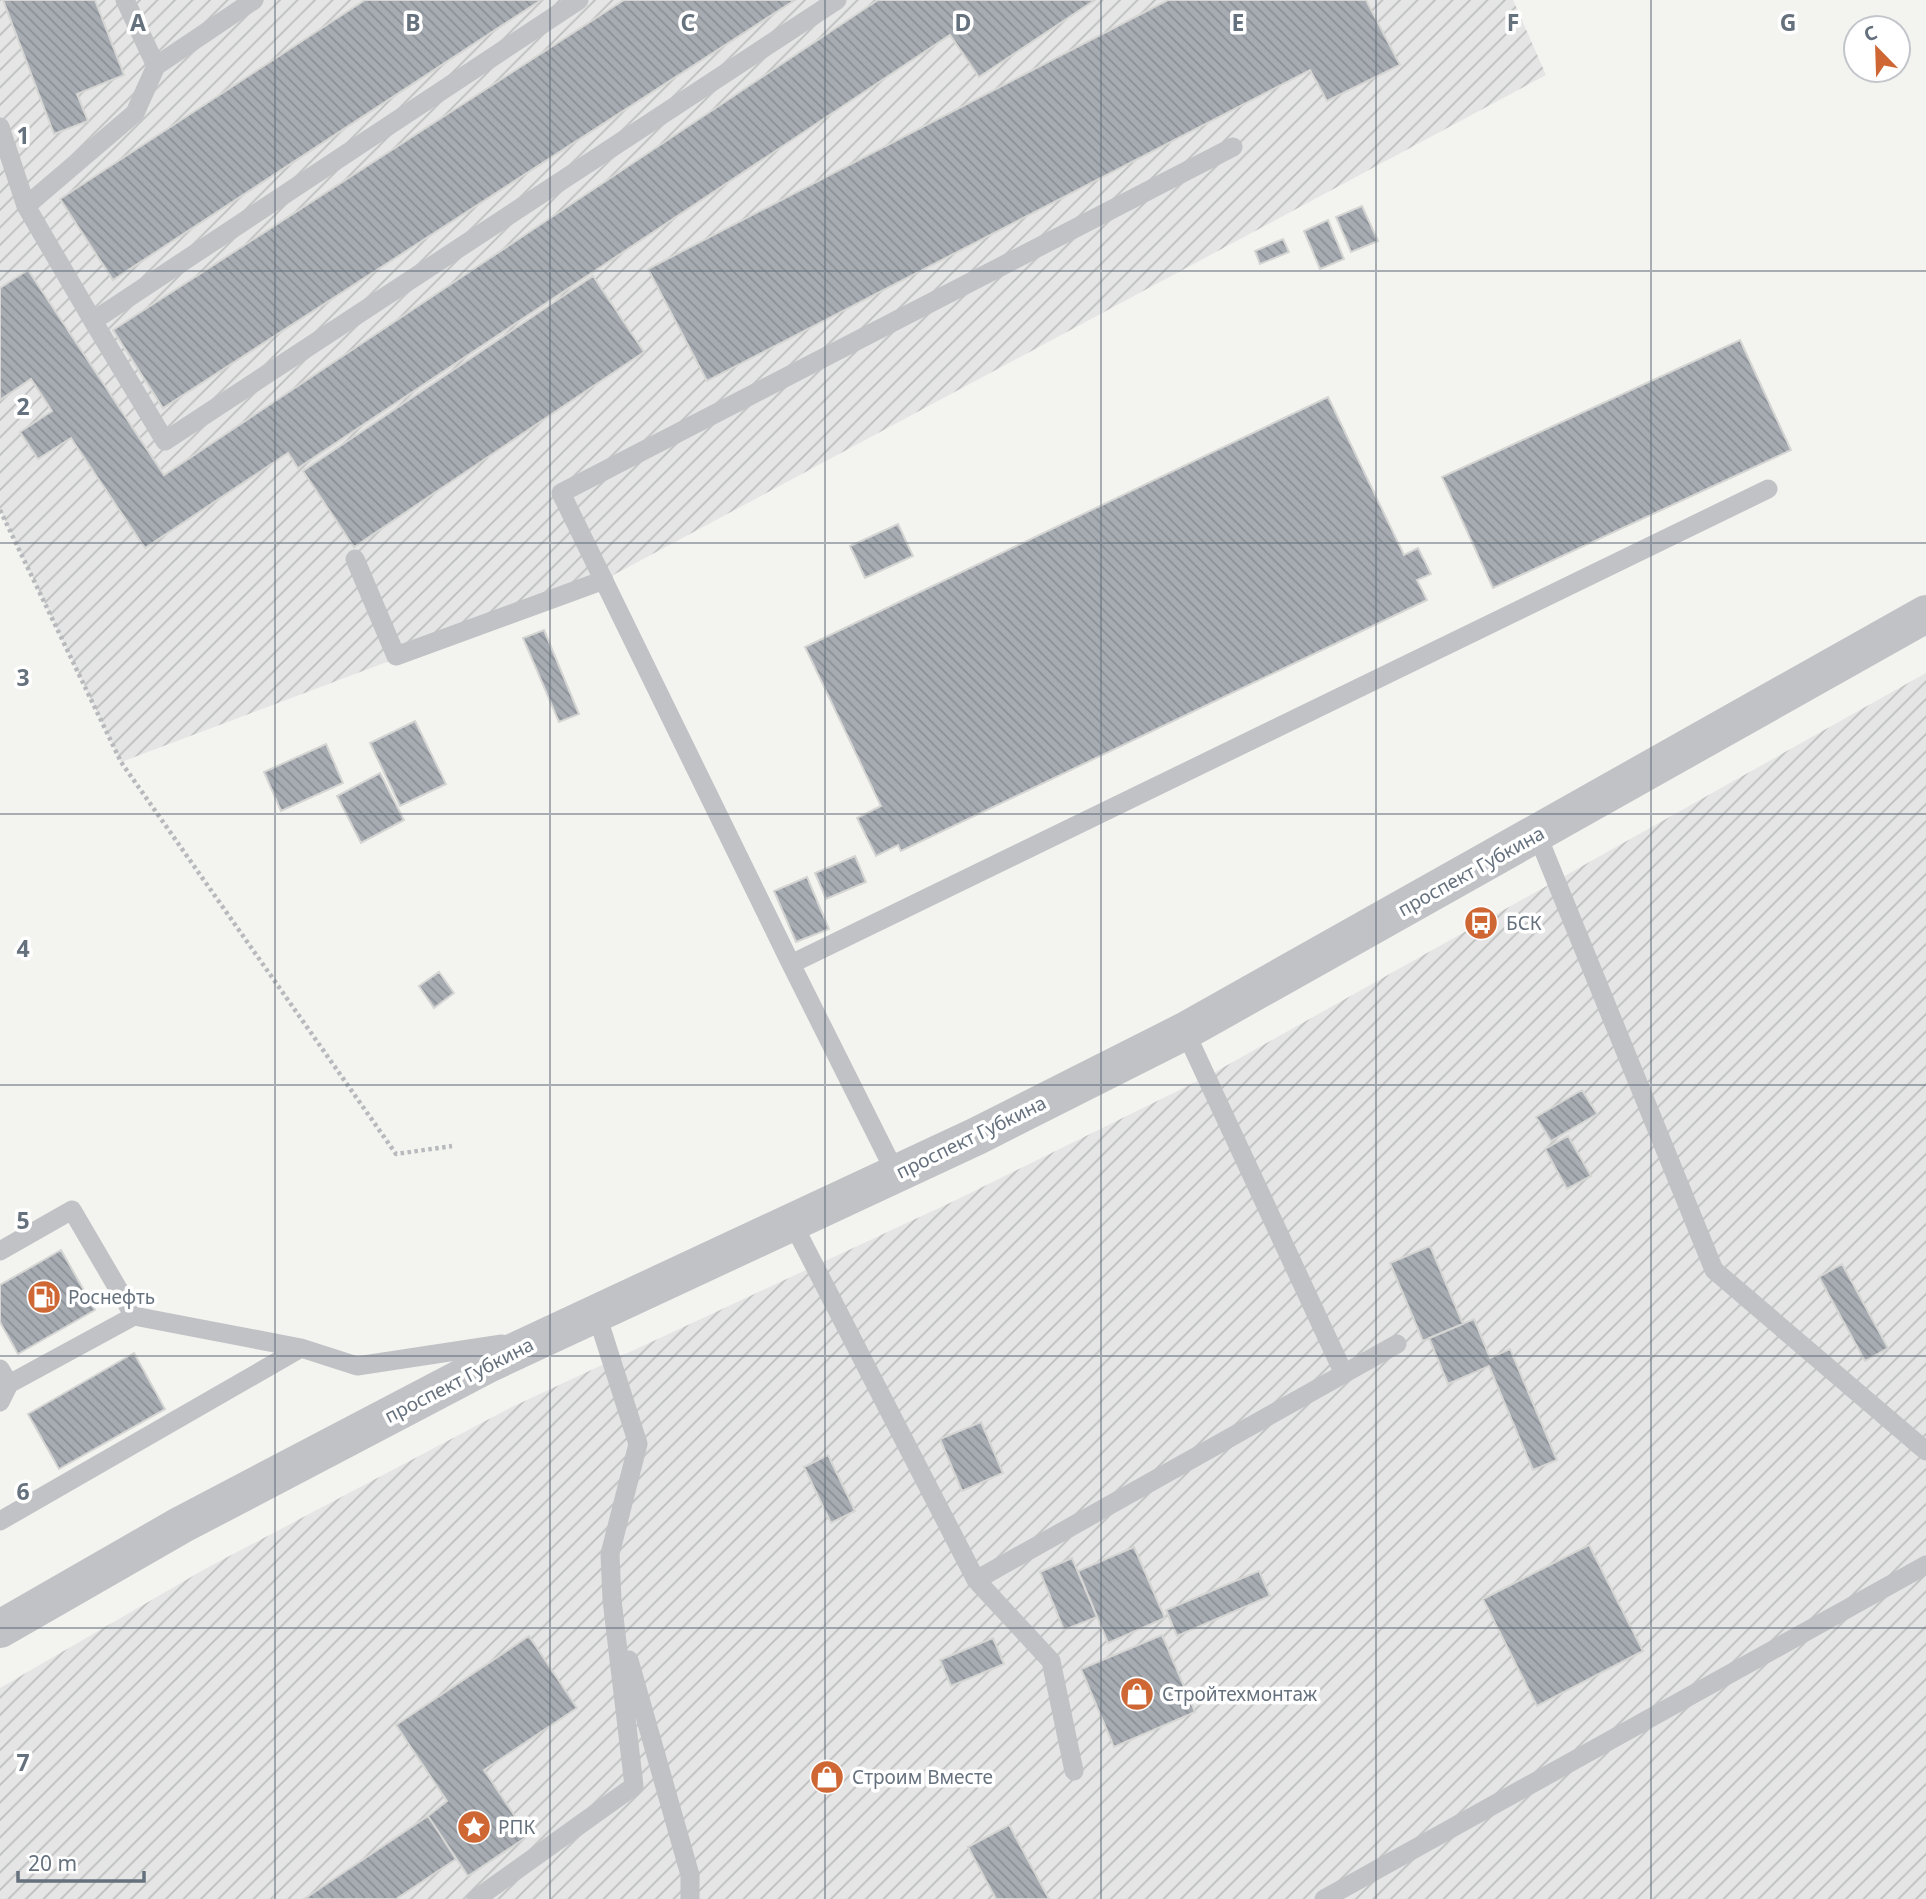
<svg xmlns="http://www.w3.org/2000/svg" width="1926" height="1899" viewBox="0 0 1926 1899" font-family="'Noto Sans',sans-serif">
  <defs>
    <pattern id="industrial-furrows" width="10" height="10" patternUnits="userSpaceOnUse" patternTransform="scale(1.75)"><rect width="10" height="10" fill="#e4e5e4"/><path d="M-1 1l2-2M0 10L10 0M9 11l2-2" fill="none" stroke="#bdbebe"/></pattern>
    <pattern id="building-back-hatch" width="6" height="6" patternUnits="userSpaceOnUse" patternTransform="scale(1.75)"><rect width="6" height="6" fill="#a6acb2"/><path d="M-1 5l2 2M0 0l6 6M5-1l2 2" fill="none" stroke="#8b9096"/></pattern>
  </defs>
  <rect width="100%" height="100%" fill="#f3f4f0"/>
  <path fill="url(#industrial-furrows)" d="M0,0H1513L1546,75L604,580L121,762L0,510Z
    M1926,673V1899H0V1688L205,1569L512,1407L954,1201L1208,1076Z"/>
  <path fill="url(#building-back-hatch)" stroke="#d5d5d3" stroke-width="2" d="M3,0H95L124,75L77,94L88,121L54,134Z
    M365,0H541L113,280L60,199Z
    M624,0H795L163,408L113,330Z
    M878,0H1095L979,77L950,35L298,468L288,453L145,548L71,438L38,459L20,432L52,411L31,379L0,400V288L28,270L164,475Z
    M1168,0H1366L1400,65L1327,101L1310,70L707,381L648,269Z
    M1362,206L1378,241L1351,252L1336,217Z
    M1328,220L1344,259L1320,269L1304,231Z
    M1283,239L1289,252L1260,264L1255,251Z
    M593,276L644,352L354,547L303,471Z
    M1740,340L1791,450L1493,588L1442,477Z
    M1328,397L1404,555L1418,548L1431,574L1417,580L1427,600L901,851L898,845L876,856L857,818L881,806L805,647Z
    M898,524L913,556L865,578L850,546Z
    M544,630L579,714L559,722L523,638Z
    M415,721L446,784L400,806L370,743Z
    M326,744L343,783L281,811L264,772Z
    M380,773L404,820L361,843L337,796Z
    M855,856L866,882L826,899L815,873Z
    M807,877L829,929L796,942L774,891Z
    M439,972L454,993L434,1008L419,986Z
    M1582,1090L1597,1114L1551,1141L1536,1117Z
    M1568,1136L1591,1176L1567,1189L1545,1149Z
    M1430,1246L1463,1324L1423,1341L1390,1263Z
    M61,1250L95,1310L18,1354L0,1322V1285Z
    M1842,1264L1888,1348L1865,1361L1819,1277Z
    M1474,1319L1490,1358L1510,1349L1557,1460L1533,1470L1489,1366L1448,1384L1429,1338Z
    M134,1353L165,1409L59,1469L28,1414Z
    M981,1422L1003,1473L962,1491L940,1439Z
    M828,1455L855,1511L831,1523L804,1467Z
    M1589,1545L1643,1651L1537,1706L1483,1599Z
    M1134,1547L1165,1618L1108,1643L1078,1571Z
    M1072,1558L1097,1617L1064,1630L1040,1572Z
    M1259,1571L1270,1596L1177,1636L1166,1610Z
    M1162,1635L1195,1712L1114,1747L1081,1669Z
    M529,1636L577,1708L484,1770L528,1836L468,1876L428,1816L447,1801L396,1725Z
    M993,1638L1004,1664L951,1686L940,1660Z
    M428,1816L456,1859L396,1899H304Z
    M1009,1825L1049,1899H996L968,1847Z"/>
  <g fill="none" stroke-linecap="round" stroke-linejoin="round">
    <path stroke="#b7b9bc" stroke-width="4.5" stroke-dasharray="3.5 3.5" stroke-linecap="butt" d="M0,510L121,762L396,1154L452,1146"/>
    <path stroke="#c0c2c5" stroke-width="19" d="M125,0L156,66
      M0,127L26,206L135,113L156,66L254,0
      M1233,147L561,493L791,964L1768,489
      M26,206L93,321L579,0
      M93,321L165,441L837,0
      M355,559L396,656L604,580
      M1537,834L1714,1270L1926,1451
      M791,964L896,1174
      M1185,1031L1344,1374
      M792,1222L976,1580L1051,1661L1074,1771
      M0,1251L72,1210L134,1316L301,1348L357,1366L502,1344
      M0,1369L9,1384L0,1402
      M9,1384L134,1316
      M0,1521L301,1348
      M976,1580L1397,1344
      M629,1660L690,1875V1899
      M476,1899L634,1786L612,1600L610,1554L638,1444L596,1312
      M1324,1899L1926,1565"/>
    <path stroke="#c0c2c5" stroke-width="38" d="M0,1629L181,1525L490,1363L977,1136L1185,1031L1926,614"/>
  </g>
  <path fill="none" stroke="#66717e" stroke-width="2" stroke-opacity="0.55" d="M275,0V1899M550,0V1899M825,0V1899M1101,0V1899M1376,0V1899M1651,0V1899M0,271H1926M0,543H1926M0,814H1926M0,1085H1926M0,1356H1926M0,1628H1926"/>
  <defs>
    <g id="bus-disc" transform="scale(1.75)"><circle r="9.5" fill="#cf6735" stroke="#fff"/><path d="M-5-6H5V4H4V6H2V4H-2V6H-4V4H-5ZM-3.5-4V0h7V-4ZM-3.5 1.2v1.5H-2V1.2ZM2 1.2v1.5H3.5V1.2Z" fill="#fff"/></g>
    <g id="fuel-disc" transform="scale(1.75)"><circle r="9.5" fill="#cf6735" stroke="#fff"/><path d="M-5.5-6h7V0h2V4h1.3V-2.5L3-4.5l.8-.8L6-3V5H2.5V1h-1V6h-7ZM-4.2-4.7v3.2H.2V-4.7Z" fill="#fff"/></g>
    <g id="shop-disc" transform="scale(1.75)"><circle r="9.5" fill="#cf6735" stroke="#fff"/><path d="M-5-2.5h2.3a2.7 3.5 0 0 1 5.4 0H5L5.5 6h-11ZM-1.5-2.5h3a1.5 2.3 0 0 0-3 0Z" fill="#fff"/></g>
    <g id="sight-disc" transform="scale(1.75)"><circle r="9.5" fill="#cf6735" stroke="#fff"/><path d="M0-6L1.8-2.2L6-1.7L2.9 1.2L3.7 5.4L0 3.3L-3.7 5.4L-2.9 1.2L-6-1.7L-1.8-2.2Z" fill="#fff"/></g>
  </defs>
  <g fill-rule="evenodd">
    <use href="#bus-disc" x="1481" y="923"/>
    <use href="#fuel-disc" x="44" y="1297"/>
    <use href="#shop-disc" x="1137" y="1694"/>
    <use href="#shop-disc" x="827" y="1777"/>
    <use href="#sight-disc" x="474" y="1827"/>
  </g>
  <g text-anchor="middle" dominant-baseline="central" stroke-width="7" stroke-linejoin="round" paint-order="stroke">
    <g font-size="19" fill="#66717e" stroke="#fff">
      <text transform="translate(1471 871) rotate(-29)">проспект Губкина</text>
      <text transform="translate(971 1137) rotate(-26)">проспект Губкина</text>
      <text transform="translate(459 1380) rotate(-27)">проспект Губкина</text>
    </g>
    <g font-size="19" fill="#66717e" stroke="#fff" text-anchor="start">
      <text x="1506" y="923">БСК</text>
      <text x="68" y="1297">Роснефть</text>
      <text x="1162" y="1694">Стройтехмонтаж</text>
      <text x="852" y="1777">Строим Вместе</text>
      <text x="498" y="1827">РПК</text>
    </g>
  </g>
  <g font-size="23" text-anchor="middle" font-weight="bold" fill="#66717e" stroke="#fff" stroke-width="7" stroke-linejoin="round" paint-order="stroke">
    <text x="138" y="31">A</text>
    <text x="413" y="31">B</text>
    <text x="688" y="31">C</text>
    <text x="963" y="31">D</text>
    <text x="1238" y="31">E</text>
    <text x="1513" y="31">F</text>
    <text x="1788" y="31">G</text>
    <text x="23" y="144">1</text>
    <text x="23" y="415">2</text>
    <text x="23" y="686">3</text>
    <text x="23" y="957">4</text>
    <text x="23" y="1229">5</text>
    <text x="23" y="1500">6</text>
    <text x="23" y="1771">7</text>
  </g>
  <g transform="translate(1877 49) rotate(337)"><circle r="33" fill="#ffffff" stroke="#c2c6cb" stroke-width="2"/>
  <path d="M0-5L12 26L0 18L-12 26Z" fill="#cf6735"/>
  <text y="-10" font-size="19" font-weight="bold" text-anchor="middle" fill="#66717e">С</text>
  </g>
  <path d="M18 1871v10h126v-10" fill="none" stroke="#66717e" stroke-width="3.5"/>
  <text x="28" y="1871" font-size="21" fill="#66717e" stroke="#ffffff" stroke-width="5" paint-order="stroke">20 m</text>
</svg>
